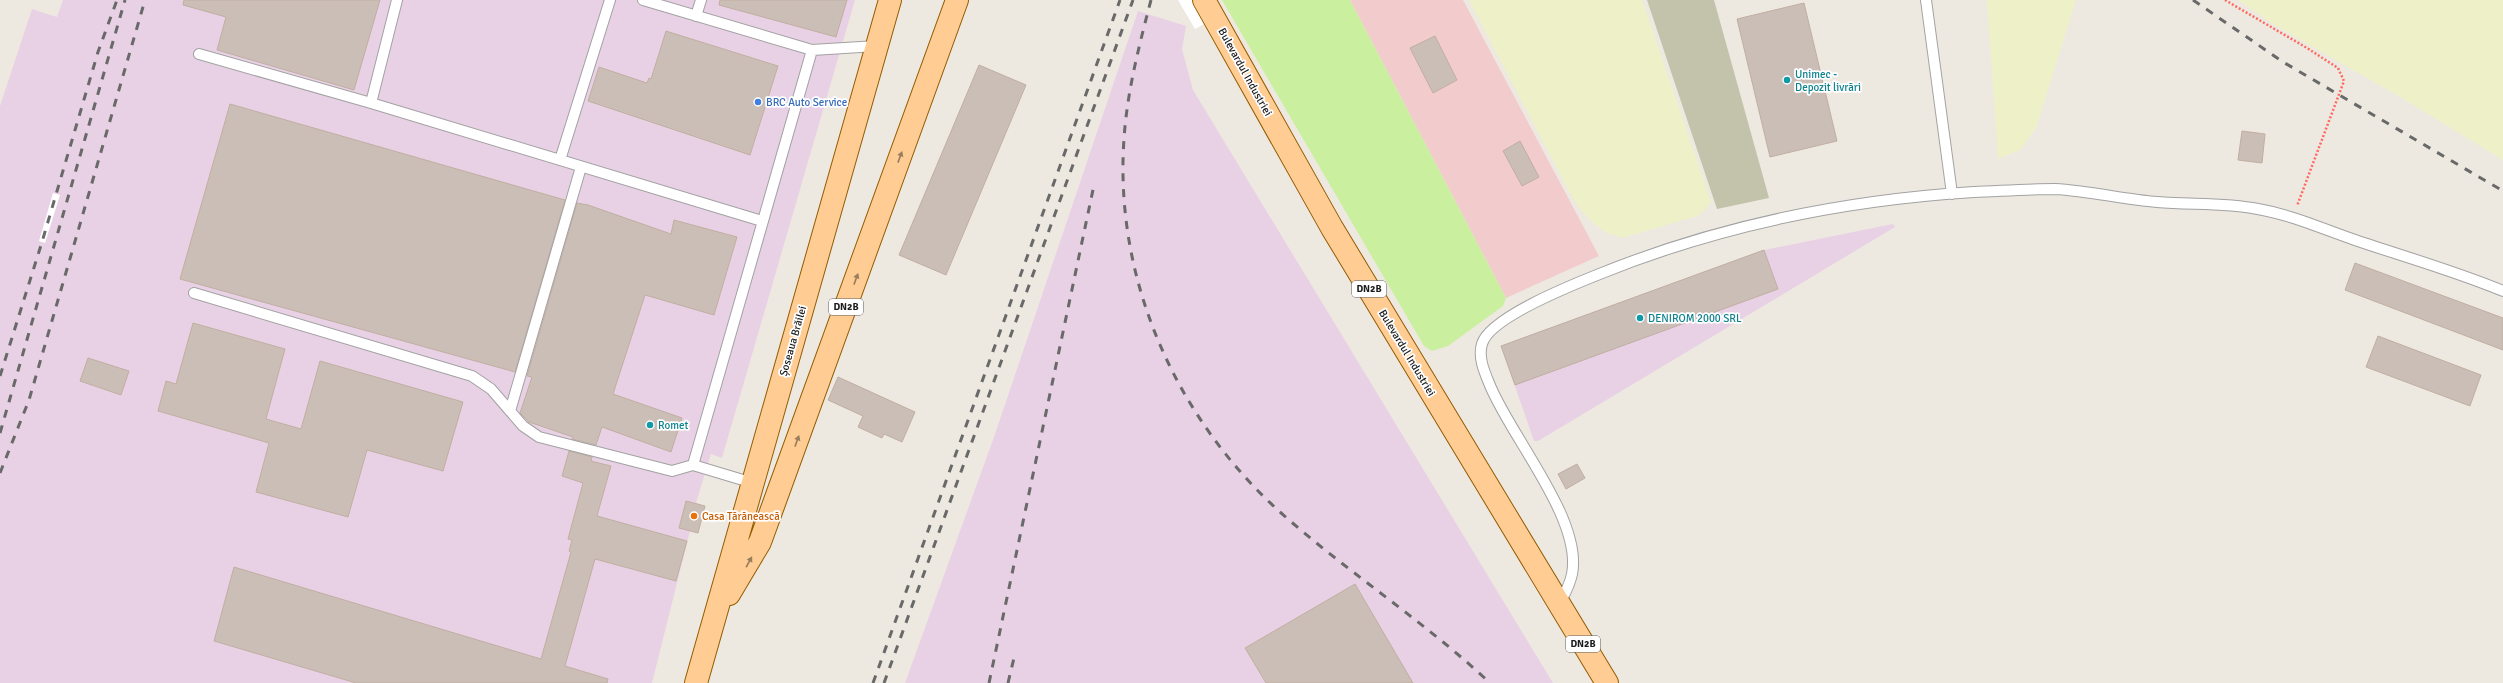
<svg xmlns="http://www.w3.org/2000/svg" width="2503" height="683" viewBox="0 0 2503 683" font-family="Signika,sans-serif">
  <rect width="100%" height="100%" fill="#eee9e0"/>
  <path fill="#f2cccc" d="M1350,0H1463L1599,256L1506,298Z"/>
  <path fill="#e8d1e5" d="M63,0H855L722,458L711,454L696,503L705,506L698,533L690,531L652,683H0V106L32,9L57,17Z
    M1138,11L1186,26L1182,49L1193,90L1553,683H905L994,437Z
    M1893,224L1895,227L1538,441H1534L1501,346L1764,250Z"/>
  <path fill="#c3c2ab" d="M1647,0H1714L1769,198L1717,209Z"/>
  <path fill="#eef0c8" d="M1469,0H1642L1711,202L1704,211L1697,216L1622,238L1607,233L1592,222L1580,209L1570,193Z
    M1987,0H2076L2036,128L2020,150L1998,159Z
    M2238,0H2503V160L2402,98L2273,24Z"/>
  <path fill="#caef9f" d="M1222,0H1350L1506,298L1503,306L1448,346L1432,351L1424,346Z"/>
  <path fill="#fff" d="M1178,0H1216L1215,18L1195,29Z
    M53,193L60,195L45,243L39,241Z"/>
  <path fill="#cabeb6" stroke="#c1aea1" d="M184,0H380L354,90L217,50L226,17L183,5Z
    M720,0H847L836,37L719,5Z
    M1804,3L1837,141L1770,157L1737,19Z
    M666,31L778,66L750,155L588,101L599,67L647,83L649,78L651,79Z
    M1435,36L1457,80L1433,93L1410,48Z
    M979,65L1026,85L946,275L899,255Z
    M230,104L565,200L515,372L180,279Z
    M2242,131L2265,134L2262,163L2238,160Z
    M1520,141L1539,177L1522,186L1503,151Z
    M577,203L588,205L671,234L674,220L737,237L714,315L645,295L613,394L682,418L671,452L602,427L596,445L572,439L573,437L529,422L520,413L532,377L527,376Z
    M1764,250L1778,289L1515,385L1501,346Z
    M2355,263L2503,318V350L2345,290Z
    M193,323L285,349L266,419L301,429L320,361L463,402L443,471L367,450L348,517L256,492L269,443L158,411L166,381L176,384Z
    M2378,336L2481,375L2470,406L2366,367Z
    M88,358L129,371L121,395L80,381Z
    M838,377L915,412L902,442L884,434L882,438L858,427L863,416L828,400Z
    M569,451L592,457L591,461L611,466L597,516L687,541L676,581L595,559L565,666L608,679L607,683H356L214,641L234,567L541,659L571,552L569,551L572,540L568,539L583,483L562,476Z
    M1577,464L1585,478L1566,489L1558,474Z
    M686,501L705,506L698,533L679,528Z
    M1355,584L1413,683H1266L1245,648Z"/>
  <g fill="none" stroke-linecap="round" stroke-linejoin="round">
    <g stroke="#a2a2a2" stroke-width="12">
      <path id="service" d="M397,0L371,103L762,221
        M643,0L812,50L877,46
        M1926,0L1952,194
        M696,16L701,0
        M199,54L371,103
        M560,160L610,0
        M194,293L472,376L491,389L523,426L539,437L672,471L693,465
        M510,411L581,167
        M753,483L693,465L812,50
        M1559,605C1564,595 1570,585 1572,574C1583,519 1509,435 1489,383C1484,371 1478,357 1482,344C1489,318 1572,285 1597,275C1717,226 1845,200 1974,192C2001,191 2028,189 2055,189C2089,191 2123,199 2157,202C2191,205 2224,202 2258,209C2292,215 2323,229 2355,240C2405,257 2455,271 2503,291"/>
    </g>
    <g stroke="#935c00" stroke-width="24">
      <path id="primary" d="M1204,0L1332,228L1607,683
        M729,594L760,542L957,0
        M696,683L890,0"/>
    </g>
    <path stroke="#ff6a60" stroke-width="2.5" stroke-dasharray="2 2" stroke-linecap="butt" d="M2225,0L2307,48L2338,68L2344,81L2297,206"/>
    <use href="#service" stroke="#fff" stroke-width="10"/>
    <use href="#primary" stroke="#ffcc94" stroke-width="22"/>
    <path stroke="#696969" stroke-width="3" stroke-dasharray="8 8" stroke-linecap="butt" d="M1151,0C1139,46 1127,92 1124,139C1114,280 1176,418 1280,512C1347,572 1424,621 1490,683
      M2193,0L2283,62L2503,191
      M0,376L42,242L98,52L117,0
      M0,433L125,0
      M0,473L29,400L145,0
      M873,683L1120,0
      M884,683L1133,0
      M989,683L1094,185
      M1008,683L1014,658"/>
  </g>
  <defs><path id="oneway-solid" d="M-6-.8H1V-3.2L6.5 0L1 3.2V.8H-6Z"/></defs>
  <g fill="#987c5e">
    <use href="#oneway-solid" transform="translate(900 157) rotate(-70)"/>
    <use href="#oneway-solid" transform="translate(856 279) rotate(-70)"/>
    <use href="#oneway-solid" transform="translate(797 441) rotate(-70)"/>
    <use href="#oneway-solid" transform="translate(749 562) rotate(-61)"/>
  </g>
  <g fill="#0f9aa8" stroke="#fff" stroke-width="1.5">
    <circle cx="1787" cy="80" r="4"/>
    <circle cx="1640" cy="318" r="4"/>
    <circle cx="650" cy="425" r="4"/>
  </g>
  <circle fill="#3f7fe0" stroke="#fff" stroke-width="1.5" cx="758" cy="102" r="4"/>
  <circle fill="#e8710a" stroke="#fff" stroke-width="1.5" cx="694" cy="516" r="4"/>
  <g text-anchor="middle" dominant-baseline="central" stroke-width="3.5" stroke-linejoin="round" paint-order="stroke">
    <g fill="#fff" stroke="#5f5f5f" stroke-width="1">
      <rect x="1352" y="281" width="34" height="16" rx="3"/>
      <rect x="829" y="299" width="34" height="16" rx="3"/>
      <rect x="1566" y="636" width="34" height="16" rx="3"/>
    </g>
    <g font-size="10" font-weight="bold" fill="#1b1b1b">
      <text x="1369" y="289">DN2B</text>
      <text x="846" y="307">DN2B</text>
      <text x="1583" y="644">DN2B</text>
    </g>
    <g font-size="11" fill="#1b1b1b" stroke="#fff">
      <text transform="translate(1245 72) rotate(61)">Bulevardul Industriei</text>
      <text transform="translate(793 341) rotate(-74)">Șoseaua Brăilei</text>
      <text transform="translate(1407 353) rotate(59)">Bulevardul Industriei</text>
    </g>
    <g font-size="11" fill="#0d838f" stroke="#fff" text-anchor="start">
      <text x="1795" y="74">Unimec -<tspan x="1795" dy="13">Depozit livrări</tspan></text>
      <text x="1648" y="318">DENIROM 2000 SRL</text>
      <text x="658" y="425">Romet</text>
    </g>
    <g font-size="11" fill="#366cbe" stroke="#fff" text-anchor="start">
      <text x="766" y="102">BRC Auto Service</text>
    </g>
    <g font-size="11" fill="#c56008" stroke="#fff" text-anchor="start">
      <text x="702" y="516">Casa Tărănească</text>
    </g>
  </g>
</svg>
